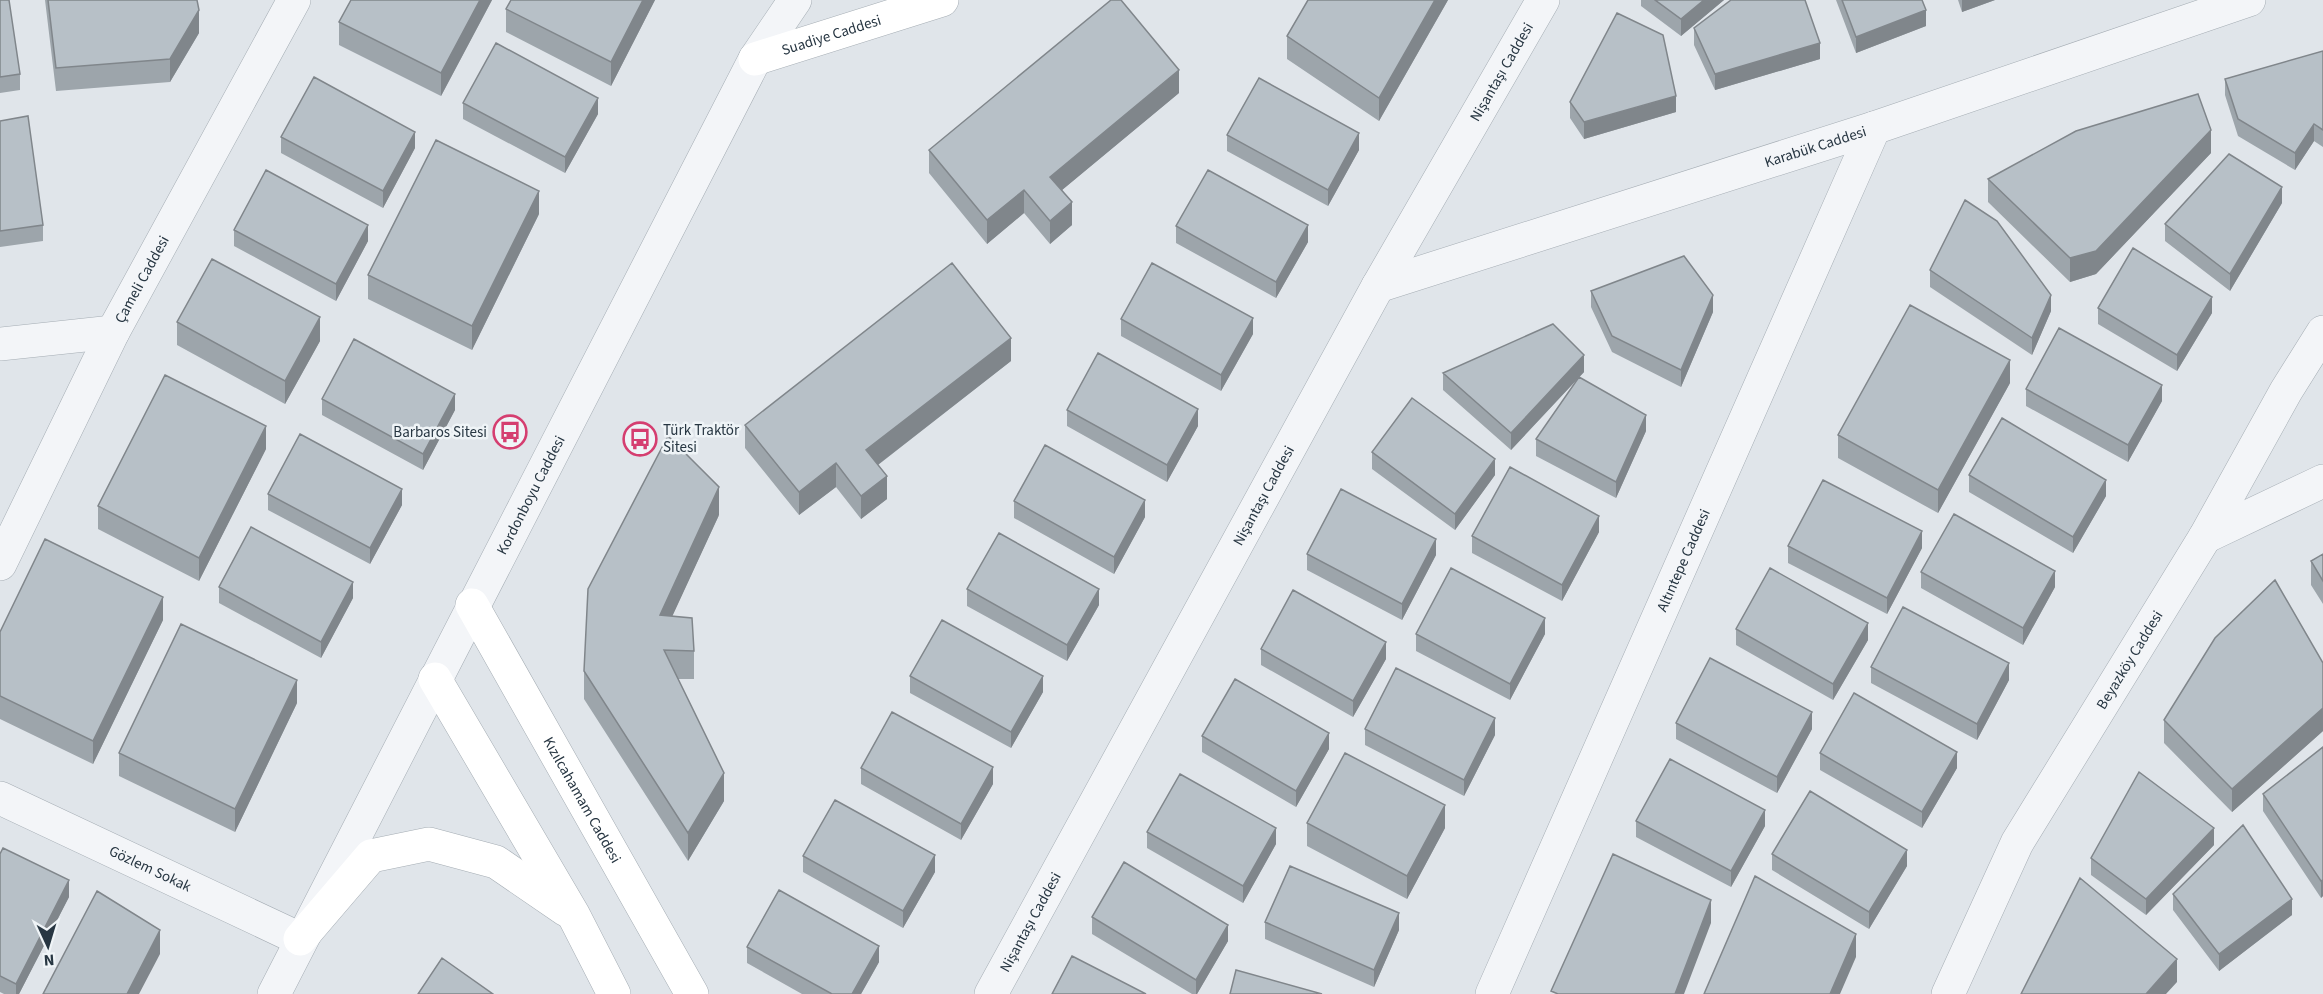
<svg xmlns="http://www.w3.org/2000/svg" width="2323" height="994" viewBox="0 0 2323 994" font-family="'Source Sans 3',sans-serif">
  <rect width="100%" height="100%" fill="#e0e5ea"/>
  <g fill="none" stroke-linecap="round" stroke-linejoin="round">
    <g stroke="#a5adb4" stroke-width="34">
      <g id="minor">
        <path id="s1" d="M1378,286L1874,128L2249,0"/>
        <path d="M0,344L113,332"/>
        <path d="M2205,537L2323,481"/>
        <path id="s2" d="M0,564L113,332L294,0"/>
        <path id="s3" d="M0,798L300,939"/>
        <path id="s4" d="M274,994L755,59L795,0"/>
        <path id="s5" d="M991,994L1378,286L1543,0"/>
        <path id="s6" d="M1492,994L1874,128"/>
        <path id="s7" d="M1948,994L2017,843L2205,537L2286,391L2323,332"/>
      </g>
    </g>
    <g stroke="#a5adb4" stroke-width="34">
      <g id="secondary">
        <path id="s8" d="M755,59L942,0"/>
        <path id="s9" d="M472,605L692,994"/>
        <path d="M435,679L573,914L614,994"/>
        <path d="M300,939L371,856L429,844L496,862L566,910"/>
      </g>
    </g>
    <use href="#minor" stroke="#f3f5f8" stroke-width="33"/>
    <use href="#secondary" stroke="#fff" stroke-width="33"/>
  </g>
  <path fill="#9da5ab" d="M0,0L20,74V90L0,93Z
    M45,0H197L199,33L170,82L56,91Z
    M351,0H492L441,96L339,45V22Z
    M511,0H655L611,86L506,32V9Z
    M1308,0H1448L1379,121L1287,59V36Z
    M1641,0H1724L1681,36L1641,6Z
    M1836,0H1922L1926,26L1856,53Z
    M1958,0H1995L1962,12Z
    M1694,28L1820,59L1715,90L1694,45Z
    M2323,51V147L2314,141L2295,170L2238,136L2225,95V79Z
    M1179,93L1062,190L1072,225L1050,244L1024,213L987,244L929,173V150Z
    M1570,102L1676,112L1584,139L1570,118Z
    M463,103L598,114L565,173L463,119Z
    M0,121L43,225V241L0,247Z
    M1227,135L1359,150L1328,206L1227,151Z
    M281,137L415,148L383,208L281,153Z
    M2211,153L2096,274L2070,282L1988,202V179Z
    M2282,203L2230,291L2165,241V224Z
    M539,214L472,350L368,299V275Z
    M1176,226L1308,242L1276,298L1176,243Z
    M234,230L368,241L336,301L234,246Z
    M1930,270L2051,311L2032,355L1930,287Z
    M1591,291L1713,312L1681,387L1612,352L1591,307Z
    M2098,308L2212,313L2177,371L2098,324Z
    M1121,319L1253,334L1221,391L1121,336Z
    M177,322L320,341L285,404L177,345Z
    M1011,361L878,465L887,499L861,519L836,487L799,515L745,448V425Z
    M1584,372L1511,450L1443,390V373Z
    M2010,383L1938,513L1838,458V435Z
    M2026,389L2162,401L2128,462L2026,406Z
    M322,399L455,410L423,470L322,415Z
    M1067,410L1198,426L1167,482L1067,426Z
    M1646,431L1616,498L1536,456V439Z
    M266,449L199,581L98,529V506Z
    M1372,452L1495,475L1455,530L1372,469Z
    M1969,475L2106,496L2073,553L1969,492Z
    M268,494L402,505L370,564L268,510Z
    M1014,501L1145,517L1114,574L1014,518Z
    M719,515L672,616L694,651V679H678L724,801L688,861L584,699V671Z
    M1599,532L1562,601L1472,553V536Z
    M1788,546L1922,548L1887,614L1788,563Z
    M1307,554L1436,555L1402,620L1307,570Z
    M2323,554V604L2311,585V561Z
    M1921,572L2055,587L2023,645L1921,588Z
    M219,587L353,598L321,658L219,603Z
    M967,589L1099,605L1067,661L967,606Z
    M163,620L93,764L0,719V632Z
    M1736,629L1868,640L1833,700L1736,645Z
    M1416,634H1545L1510,700L1416,651Z
    M1261,649L1386,659L1353,717L1261,665Z
    M2323,663V731L2232,812L2164,743V720Z
    M1871,667L2009,680L1977,740L1871,683Z
    M910,676L1043,692L1011,748L910,693Z
    M297,703L235,832L119,776V753Z
    M1676,723L1812,729L1777,793L1676,739Z
    M1365,729L1495,735L1464,796L1365,745Z
    M1202,736L1329,749L1296,807L1202,752Z
    M2323,747V896L2321,898L2263,811V794Z
    M1820,753L1957,768L1922,828L1820,770Z
    M861,768L993,784L961,840L861,784Z
    M1636,821L1765,826L1731,887L1636,837Z
    M1307,823L1445,828L1407,899L1307,846Z
    M1147,832L1276,844L1243,903L1147,848Z
    M2214,845L2146,915L2091,875V858Z
    M0,854L69,897L19,994H4L0,992Z
    M1772,854L1907,866L1869,929L1772,870Z
    M803,856L935,872L903,928L803,872Z
    M2173,894L2292,915L2219,971L2173,910Z
    M1092,917L1228,941L1197,994H1192L1092,934Z
    M1265,922L1399,930L1374,987L1265,939Z
    M747,947L879,962L861,994H802L747,963Z"/>
  <path fill="#80868b" d="M480,0H492L441,96V73Z
    M643,0H655L611,86V62Z
    M1435,0H1448L1379,121V98Z
    M1704,0H1724L1681,36V19Z
    M1962,0H1995L1962,12Z
    M199,10V33L170,82V59Z
    M1926,10V26L1856,53V37Z
    M1820,43V59L1715,90V74Z
    M1179,70V93L1050,200V177Z
    M1676,96V112L1584,139V122Z
    M598,98V114L565,173V157Z
    M2314,124V141L2295,170V153Z
    M2211,130V153L2096,274L2070,282V258Z
    M415,132V148L383,208V191Z
    M1359,133V150L1328,206V190Z
    M2282,187V203L2230,291V274Z
    M1024,190V213L987,244V220Z
    M539,191V214L472,350V326Z
    M1072,202V225L1050,244V221Z
    M368,225V241L336,301V284Z
    M1308,225V242L1276,298V282Z
    M1713,295V312L1681,387V370Z
    M2051,295V311L2032,355V338Z
    M2212,297V313L2177,371V355Z
    M320,317V341L285,404V381Z
    M1253,318V334L1221,391V375Z
    M1011,338V361L866,474V450Z
    M1584,355V372L1511,450V433Z
    M2010,360V383L1938,513V490Z
    M2162,385V401L2128,462V445Z
    M455,394V410L423,470V454Z
    M1198,409V426L1167,482V465Z
    M1646,415V431L1616,498V482Z
    M266,426V449L199,581V558Z
    M1495,459V475L1455,530V514Z
    M836,463V487L799,515V492Z
    M887,476V499L861,519V496Z
    M2106,480V496L2073,553V537Z
    M719,487V515L660,643V615Z
    M402,489V505L370,564V548Z
    M1145,500V517L1114,574V557Z
    M1599,516V532L1562,601V585Z
    M1922,531V548L1887,614V598Z
    M1436,539V555L1402,620V604Z
    M2055,571V587L2023,645V628Z
    M353,582V598L321,658V642Z
    M1099,589V605L1067,661V645Z
    M163,597V620L93,764V741Z
    M1545,618V634L1510,700V684Z
    M1868,623V640L1833,700V684Z
    M1386,642V659L1353,717V701Z
    M2009,663V680L1977,740V724Z
    M1043,676V692L1011,748V732Z
    M297,680V703L235,832V809Z
    M2323,708V731L2232,812V789Z
    M1812,712V729L1777,793V777Z
    M1495,718V735L1464,796V780Z
    M1329,733V749L1296,807V791Z
    M1957,752V768L1922,828V812Z
    M993,767V784L961,840V824Z
    M724,773V801L688,861V833Z
    M1445,805V828L1407,899V876Z
    M1765,810V826L1731,887V871Z
    M1276,828V844L1243,903V886Z
    M2214,828V845L2146,915V899Z
    M1907,850V866L1869,929V912Z
    M935,855V872L903,928V911Z
    M69,880V897L19,994H16V984Z
    M2323,880V896L2321,898V881Z
    M2292,899V915L2219,971V954Z
    M1711,900V923L1684,994H1675Z
    M1399,913V930L1374,987V970Z
    M1228,925V941L1197,994H1196V980Z
    M160,930V954L139,994H127Z
    M1856,934V957L1840,994H1830Z
    M879,946V962L861,994H852Z
    M2177,959V982L2166,994H2146Z"/>
  <path fill="#b7c0c7" stroke="#80868b" stroke-width="1.5" d="M0,0H9L20,74L0,77Z
    M48,0H197L199,10L170,59L56,68Z
    M351,0H480L441,73L339,22Z
    M511,0H643L611,62L506,9Z
    M1111,0H1121L1179,70L1050,177L1072,202L1050,221L1024,190L987,220L929,150Z
    M1308,0H1435L1379,98L1287,36Z
    M1655,0H1704L1681,19Z
    M1731,0H1805L1820,43L1715,74L1694,28Z
    M1842,0H1922L1926,10L1856,37Z
    M1617,13L1663,35L1676,96L1584,122L1570,102Z
    M496,43L598,98L565,157L463,103Z
    M2323,51V130L2314,124L2295,153L2238,119L2225,79Z
    M314,77L415,132L383,191L281,137Z
    M1259,78L1359,133L1328,190L1227,135Z
    M2198,94L2211,130L2096,251L2070,258L1988,179L2076,131Z
    M28,116L43,225L0,231V121Z
    M436,140L539,191L472,326L368,275Z
    M2229,154L2282,187L2230,274L2165,224Z
    M266,170L368,225L336,284L234,230Z
    M1208,170L1308,225L1276,282L1176,226Z
    M1965,200L1997,221L2051,295L2032,338L1930,270Z
    M2133,248L2212,297L2177,355L2098,308Z
    M1684,256L1713,295L1681,370L1612,336L1591,291Z
    M212,259L320,317L285,381L177,322Z
    M952,263L1011,338L866,450L887,476L861,496L836,463L799,492L745,425Z
    M1152,263L1253,318L1221,375L1121,319Z
    M1910,305L2010,360L1938,490L1838,435Z
    M1553,324L1584,355L1511,433L1443,373Z
    M2059,328L2162,385L2128,445L2026,389Z
    M354,339L455,394L423,454L322,399Z
    M1098,353L1198,409L1167,465L1067,410Z
    M165,375L266,426L199,558L98,506Z
    M1579,377L1646,415L1616,482L1536,439Z
    M1412,398L1495,459L1455,514L1372,452Z
    M2002,418L2106,480L2073,537L1969,475Z
    M300,434L402,489L370,548L268,494Z
    M668,436L719,487L660,615L692,618L694,651L664,650L724,773L688,833L584,671L588,589Z
    M1045,445L1145,500L1114,557L1014,501Z
    M1510,467L1599,516L1562,585L1472,536Z
    M1823,480L1922,531L1887,598L1788,546Z
    M1341,489L1436,539L1402,604L1307,554Z
    M1954,514L2055,571L2023,628L1921,572Z
    M251,527L353,582L321,642L219,587Z
    M999,533L1099,589L1067,645L967,589Z
    M45,539L163,597L93,741L0,696V632Z
    M2323,554V581L2311,561Z
    M1451,568L1545,618L1510,684L1416,634Z
    M1770,568L1868,623L1833,684L1736,629Z
    M2275,580L2323,663V708L2232,789L2164,720L2215,638Z
    M1293,590L1386,642L1353,701L1261,649Z
    M1903,607L2009,663L1977,724L1871,667Z
    M942,620L1043,676L1011,732L910,676Z
    M181,624L297,680L235,809L119,753Z
    M1710,658L1812,712L1777,777L1676,723Z
    M1396,668L1495,718L1464,780L1365,729Z
    M1235,679L1329,733L1296,791L1202,736Z
    M1854,693L1957,752L1922,812L1820,753Z
    M892,712L993,767L961,824L861,768Z
    M2323,747V880L2321,881L2263,794Z
    M1345,753L1445,805L1407,876L1307,823Z
    M1670,759L1765,810L1731,871L1636,821Z
    M2139,772L2214,828L2146,899L2091,858Z
    M1180,774L1276,828L1243,886L1147,832Z
    M1810,791L1907,850L1869,912L1772,854Z
    M835,800L935,855L903,911L803,856Z
    M2243,825L2292,899L2219,954L2173,894Z
    M3,848L69,880L16,984L0,976V854Z
    M1613,854L1711,900L1675,994H1558L1551,991Z
    M1124,862L1228,925L1196,980L1092,917Z
    M1290,866L1399,913L1374,970L1265,922Z
    M1755,876L1856,934L1830,994H1704Z
    M2080,878L2177,959L2146,994H2021Z
    M779,890L879,946L852,994H832L747,947Z
    M97,891L160,930L127,994H43Z
    M1072,956L1146,994H1052Z
    M442,958L493,994H418Z
    M1236,970L1322,994H1230Z"/>
  <defs>
    <g id="bus-ring" transform="scale(1.725)"><circle r="9.5" fill="#eff4f7" stroke="#d53e70" stroke-width="1.5"/><path d="M-5-6H5V4H4V6H2V4H-2V6H-4V4H-5ZM-3.5-4V0h7V-4ZM-3.5 1.2v1.5H-2V1.2ZM2 1.2v1.5H3.5V1.2Z" fill="#d53e70"/></g>
  </defs>
  <g fill-rule="evenodd">
    <use href="#bus-ring" x="510" y="432"/>
    <use href="#bus-ring" x="640" y="439"/>
  </g>
  <g text-anchor="middle" dominant-baseline="central" stroke-width="5" stroke-linejoin="round" paint-order="stroke">
    <g font-size="15" fill="#273642" stroke="#eff4f7">
      <text stroke="none"><textPath href="#s8" startOffset="80">Suadiye Caddesi</textPath></text>
      <text stroke="none"><textPath href="#s5" startOffset="1054">Nişantaşı Caddesi</textPath></text>
      <text stroke="none"><textPath href="#s1" startOffset="459">Karabük Caddesi</textPath></text>
      <text stroke="none"><textPath href="#s2" startOffset="318">Çameli Caddesi</textPath></text>
      <text stroke="none"><textPath href="#s4" startOffset="561">Kordonboyu Caddesi</textPath></text>
      <text stroke="none"><textPath href="#s5" startOffset="568">Nişantaşı Caddesi</textPath></text>
      <text stroke="none"><textPath href="#s6" startOffset="474">Altıntepe Caddesi</textPath></text>
      <text stroke="none"><textPath href="#s7" startOffset="381">Beyazköy Caddesi</textPath></text>
      <text stroke="none"><textPath href="#s9" startOffset="224">Kızılcahamam Caddesi</textPath></text>
      <text stroke="none"><textPath href="#s3" startOffset="166">Gözlem Sokak</textPath></text>
      <text stroke="none"><textPath href="#s5" startOffset="82">Nişantaşı Caddesi</textPath></text>
    </g>
    <g font-size="15" fill="#273642" stroke="#eff4f7" text-anchor="start">
      <text x="663" y="430">Türk Traktör<tspan x="663" dy="17">Sitesi</tspan></text>
      <text x="487" y="432" text-anchor="end">Barbaros Sitesi</text>
    </g>
  </g>
  <g transform="translate(48 946) rotate(176)" stroke="#eff4f7" stroke-width="4.5" paint-order="stroke">
  <path d="M0-4.5L10 22L0 15L-10 22Z" fill="#273642"/>
  <text y="-9" font-size="16" font-weight="bold" text-anchor="middle" fill="#273642">N</text>
  </g>
</svg>
